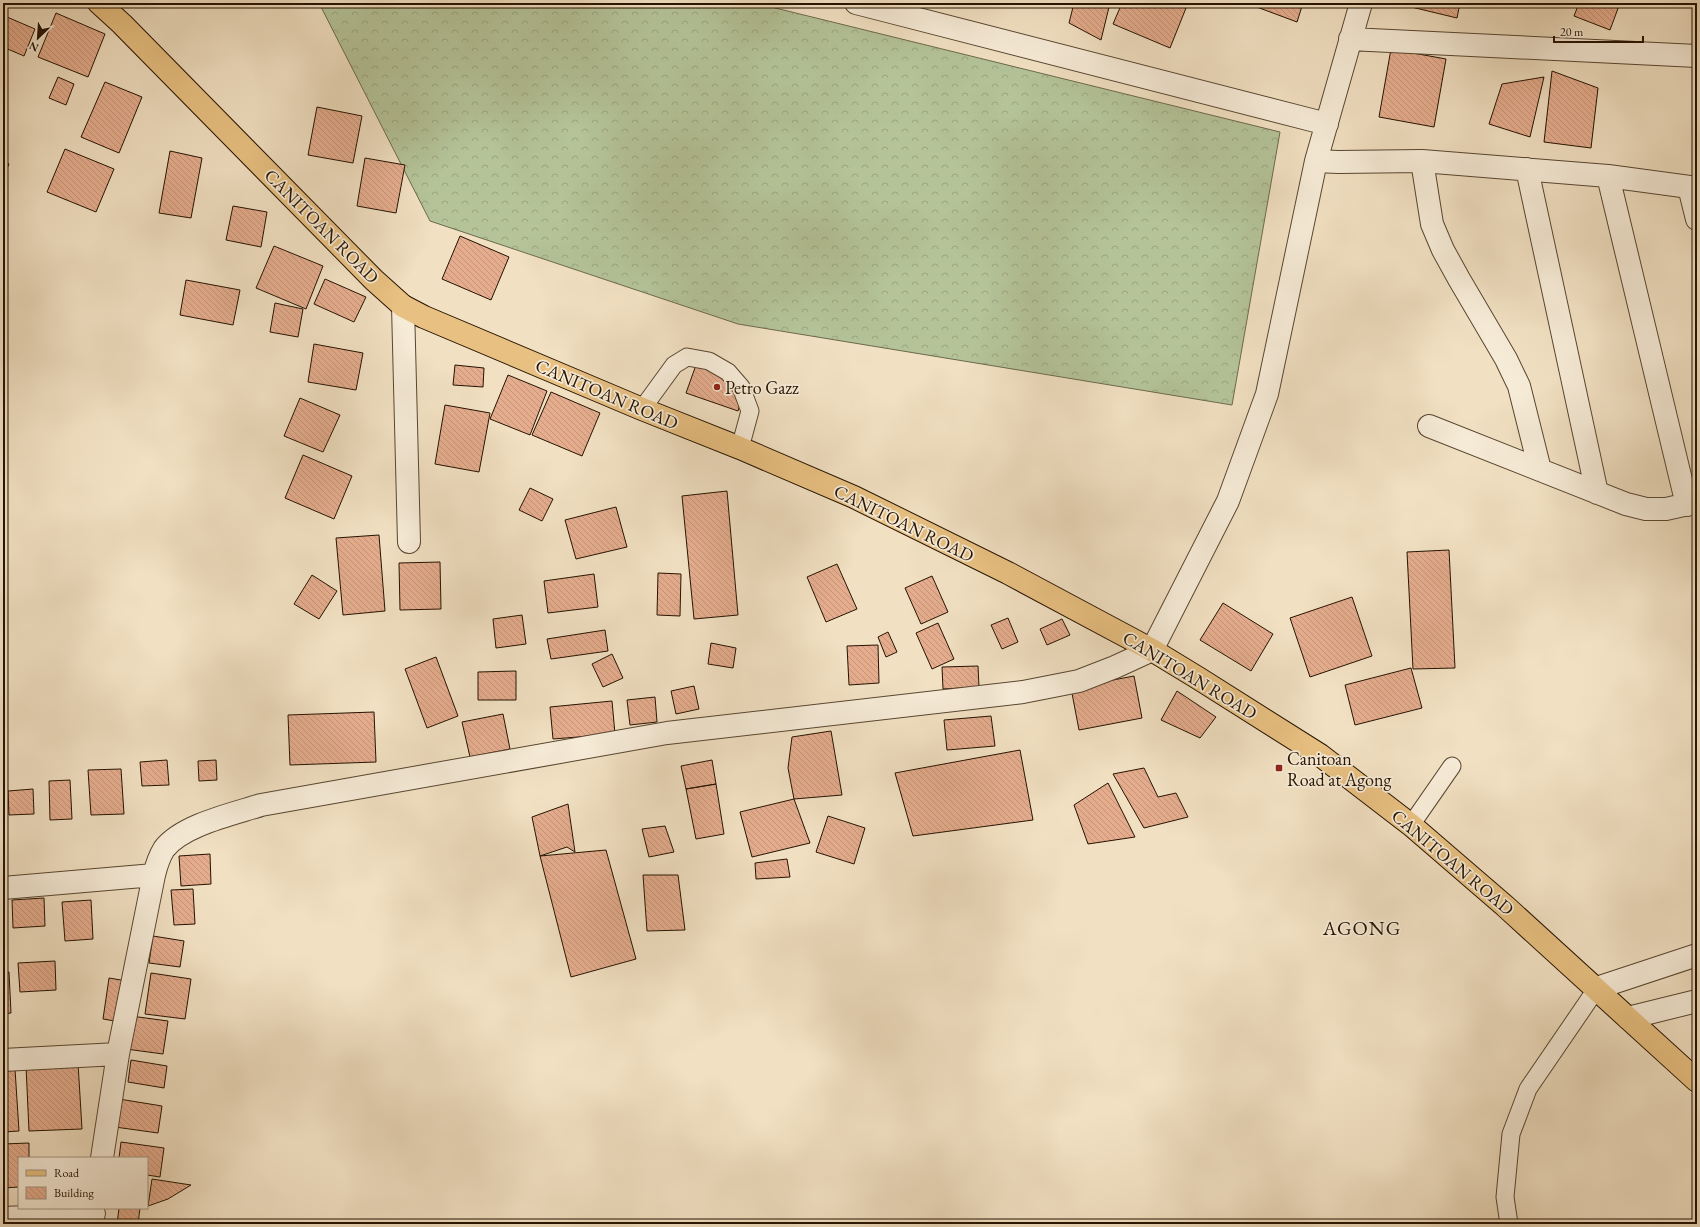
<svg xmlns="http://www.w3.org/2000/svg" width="1700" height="1227" viewBox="0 0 1700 1227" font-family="'EB Garamond',serif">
  <defs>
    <pattern id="forest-crowns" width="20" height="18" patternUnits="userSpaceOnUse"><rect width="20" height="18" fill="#b4c398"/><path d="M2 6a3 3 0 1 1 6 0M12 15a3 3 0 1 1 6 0" fill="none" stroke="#9ba681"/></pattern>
    <pattern id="building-back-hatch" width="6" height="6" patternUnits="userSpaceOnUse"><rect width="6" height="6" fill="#e5ad8e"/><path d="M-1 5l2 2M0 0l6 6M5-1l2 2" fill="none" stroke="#c49479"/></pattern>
  </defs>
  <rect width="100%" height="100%" fill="#f1e0c2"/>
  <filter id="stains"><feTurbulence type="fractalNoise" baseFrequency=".005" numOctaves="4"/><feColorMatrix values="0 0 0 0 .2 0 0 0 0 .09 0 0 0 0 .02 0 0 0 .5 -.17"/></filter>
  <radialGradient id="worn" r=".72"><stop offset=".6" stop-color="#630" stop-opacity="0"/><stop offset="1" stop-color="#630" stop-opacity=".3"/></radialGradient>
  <path fill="url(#forest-crowns)" stroke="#6c6a4c" d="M319,3H755L1280,132L1232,405L738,324L430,221Z"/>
  <path fill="url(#building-back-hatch)" stroke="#251200" d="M1074,3H1110L1101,40L1069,23Z
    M1122,3H1188L1170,48L1113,24Z
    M1246,3H1303L1297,22Z
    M1403,3H1460L1457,18L1403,5Z
    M1579,3H1620L1610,30L1574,16Z
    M56,13L105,34L88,77L38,57Z
    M7,17L35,29L24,56L3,47V26Z
    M1391,49L1446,59L1434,127L1379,117Z
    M1552,71L1598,88L1591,148L1544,142Z
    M58,77L74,84L66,105L49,98Z
    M1544,77L1530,137L1489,124L1502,84Z
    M105,82L142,97L119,153L81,137Z
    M317,107L362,116L353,163L308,155Z
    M65,149L114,169L96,212L47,192Z
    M170,151L202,158L191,218L159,213Z
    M365,158L405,165L396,213L357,206Z
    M3,161L9,164L3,178Z
    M233,206L267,212L261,247L226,240Z
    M460,236L509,257L491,300L442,279Z
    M274,246L323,266L306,309L256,288Z
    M325,279L366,297L354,322L314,304Z
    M186,280L240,290L233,325L180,315Z
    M275,303L303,309L298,337L270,332Z
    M314,344L363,353L356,390L308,382Z
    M455,365L484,368L483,387L453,385Z
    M696,365L747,382L738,411L686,393Z
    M508,375L547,391L530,435L490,419Z
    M551,392L600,413L582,456L532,435Z
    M300,398L340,415L323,452L284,436Z
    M445,405L490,413L479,472L435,464Z
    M303,455L352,476L334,519L285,498Z
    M530,488L553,499L542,521L519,510Z
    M727,491L738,615L694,619L682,496Z
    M616,507L627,547L576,559L565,520Z
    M379,535L385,611L343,615L336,538Z
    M1449,550L1455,668L1413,669L1407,552Z
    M440,562L441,609L400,610L399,563Z
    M837,564L857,609L826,622L807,577Z
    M658,573L681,574L680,616L657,615Z
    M594,574L598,607L548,613L544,581Z
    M312,575L337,591L319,619L294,604Z
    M932,576L948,612L921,624L905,588Z
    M1352,597L1372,656L1310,677L1290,618Z
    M1223,603L1273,634L1251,671L1200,640Z
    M522,615L526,644L496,648L493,619Z
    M1008,618L1018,642L1002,649L991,625Z
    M1062,619L1070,635L1047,645L1040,629Z
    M938,623L954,659L932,669L916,633Z
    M605,630L608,651L551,659L547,639Z
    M888,632L897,652L886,657L878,637Z
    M711,643L736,648L733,668L708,664Z
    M878,645L879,683L849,685L847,646Z
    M612,654L623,678L603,687L592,664Z
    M436,657L458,716L427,728L405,669Z
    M978,666L979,687L943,689L942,667Z
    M1411,668L1422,708L1355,725L1345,685Z
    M516,671V700H478V672Z
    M1134,676L1142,718L1079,730L1071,688Z
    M694,686L699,709L676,714L671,691Z
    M1177,691L1216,717L1200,738L1161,720Z
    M655,697L657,722L630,725L627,700Z
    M612,701L615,734L553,739L550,707Z
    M374,712L376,762L290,765L288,715Z
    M503,714L510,749L470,757L462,722Z
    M991,716L995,746L947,750L944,720Z
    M831,731L842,795L794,799L788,768L792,737Z
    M1020,750L1033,820L913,836L895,773Z
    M167,760L169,785L142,786L140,762Z
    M216,760L217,780L199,781L198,761Z
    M712,760L716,784L686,789L681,766Z
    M1144,768L1158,797L1176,793L1188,817L1144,828L1113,774Z
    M121,769L124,814L91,815L88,770Z
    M70,780L72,819L50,820L49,781Z
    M1108,783L1135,837L1088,844L1074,805Z
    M716,784L724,834L696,839L686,789Z
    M33,789L34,814L9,815L8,791Z
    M794,799L810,843L752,857L740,812Z
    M568,804L575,852L567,847L540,856L532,817Z
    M828,816L865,828L854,864L816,852Z
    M665,826L674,852L649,857L642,829Z
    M606,850L636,959L571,977L540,856Z
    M210,854L211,884L181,886L179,856Z
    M787,859L790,877L756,879L755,863Z
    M643,875H678L685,930L647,931Z
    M193,889L195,924L174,925L171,890Z
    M44,898L45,926L13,928L12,900Z
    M91,900L93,939L65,941L62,902Z
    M153,936L184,941L180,967L149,963Z
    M55,961L56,990L20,992L18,963Z
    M3,972H9L11,1013L3,1014Z
    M151,973L191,979L185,1019L145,1014Z
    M109,978L127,981L121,1022L103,1019Z
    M131,1016L168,1021L163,1054L126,1049Z
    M131,1060L167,1066L164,1088L128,1082Z
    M78,1063L82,1129L29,1131L26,1066Z
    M15,1069L19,1131L3,1132V1070Z
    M119,1099L162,1106L158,1133L115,1127Z
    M121,1142L164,1148L160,1177L147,1175V1158H119Z
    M29,1143V1158H19V1187L3,1188V1144Z
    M152,1179L191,1185L168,1199L148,1206Z
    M119,1208H140L138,1224H117Z"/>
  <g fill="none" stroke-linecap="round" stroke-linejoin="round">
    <g stroke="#584630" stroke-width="19">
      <path id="lane" d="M642,409L674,365L687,357L709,361L728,372L741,387L750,411L740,448
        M1411,825L1452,766
        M1509,1224L1505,1197L1511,1134L1528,1089L1597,988"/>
    </g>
    <g stroke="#584630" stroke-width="24">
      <path id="street" d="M856,3L1327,124
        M1350,39L1697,56
        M1316,161L1338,162L1422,161L1608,176L1697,188
        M1422,161L1432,224L1443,250L1459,279L1506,359L1519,386L1540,470
        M1527,169L1597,493
        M1608,176L1687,505
        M1689,187L1697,219
        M403,306L409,542
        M1429,426L1626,504L1646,509H1666L1697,502
        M3,888L154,875
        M1597,988L1697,955
        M1628,1018L1697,1001
        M3,1060L118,1054
        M102,1158L118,1054L154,875C156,867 159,857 164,849C182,825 233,814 261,805L667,733L1023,692L1079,681L1115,667L1152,650L1228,501L1267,394L1316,161L1361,3
        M3,1218L94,1214"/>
    </g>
    <g stroke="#251200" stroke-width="24">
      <path id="primary" d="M99,3L122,24L374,280L403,306L424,317L642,409L740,448L854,497L1008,573L1152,650L1198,678L1320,755L1411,825L1505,906L1697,1081"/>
    </g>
    <use href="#lane" stroke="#f6ebd7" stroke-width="17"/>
    <use href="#street" stroke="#f6ebd7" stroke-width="22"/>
    <use href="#primary" stroke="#e8c081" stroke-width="22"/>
  </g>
  <g fill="#8f2418" stroke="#f6ebd7" stroke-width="1.5">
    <circle cx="717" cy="387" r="4"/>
    <rect x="1275" y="764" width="8" height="8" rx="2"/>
  </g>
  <g text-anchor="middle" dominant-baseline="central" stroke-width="3.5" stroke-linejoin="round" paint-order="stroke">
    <g font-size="18" fill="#251200" stroke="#f6ebd7">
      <text transform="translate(322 226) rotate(45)">CANITOAN ROAD</text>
      <text transform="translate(607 394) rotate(23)">CANITOAN ROAD</text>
      <text transform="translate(904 523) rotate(26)">CANITOAN ROAD</text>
      <text transform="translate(1190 675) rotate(31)">CANITOAN ROAD</text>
      <text transform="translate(1453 862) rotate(40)">CANITOAN ROAD</text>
    </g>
    <g font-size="18" fill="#251200" stroke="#f6ebd7" text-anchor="start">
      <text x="725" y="387">Petro Gazz</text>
      <text x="1287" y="758">Canitoan<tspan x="1287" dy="21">Road at Agong</tspan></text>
    </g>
    <g font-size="20" letter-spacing="1" fill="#251200" stroke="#f6ebd7">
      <text x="1362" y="928">AGONG</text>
    </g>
  </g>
  <rect width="1700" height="1227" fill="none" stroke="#f1e0c2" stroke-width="16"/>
  <rect x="4" y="4" width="1692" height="1219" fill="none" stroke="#251200" stroke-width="2"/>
  <rect x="8" y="8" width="1684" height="1211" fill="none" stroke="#251200"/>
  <rect x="18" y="1157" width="130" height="52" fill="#f6ebd7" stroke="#a29481"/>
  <rect x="26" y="1170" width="20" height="6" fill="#e8c081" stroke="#a29481"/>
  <text x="54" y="1177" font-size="12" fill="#251200">Road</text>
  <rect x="26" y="1187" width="20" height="12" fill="url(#building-back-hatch)" stroke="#a29481"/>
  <text x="54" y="1197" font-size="12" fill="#251200">Building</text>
  <g transform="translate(38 38) rotate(205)" stroke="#f6ebd7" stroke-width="3" paint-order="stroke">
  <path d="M0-3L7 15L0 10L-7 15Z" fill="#251200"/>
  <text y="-6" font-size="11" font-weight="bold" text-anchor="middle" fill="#251200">N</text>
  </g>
  <path d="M1554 36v6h89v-6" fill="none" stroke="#251200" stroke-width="2"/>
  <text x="1560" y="36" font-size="12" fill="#251200" stroke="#f6ebd7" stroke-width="3" paint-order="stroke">20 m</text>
  <rect width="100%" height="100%" filter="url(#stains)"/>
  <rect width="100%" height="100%" fill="url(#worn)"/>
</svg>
